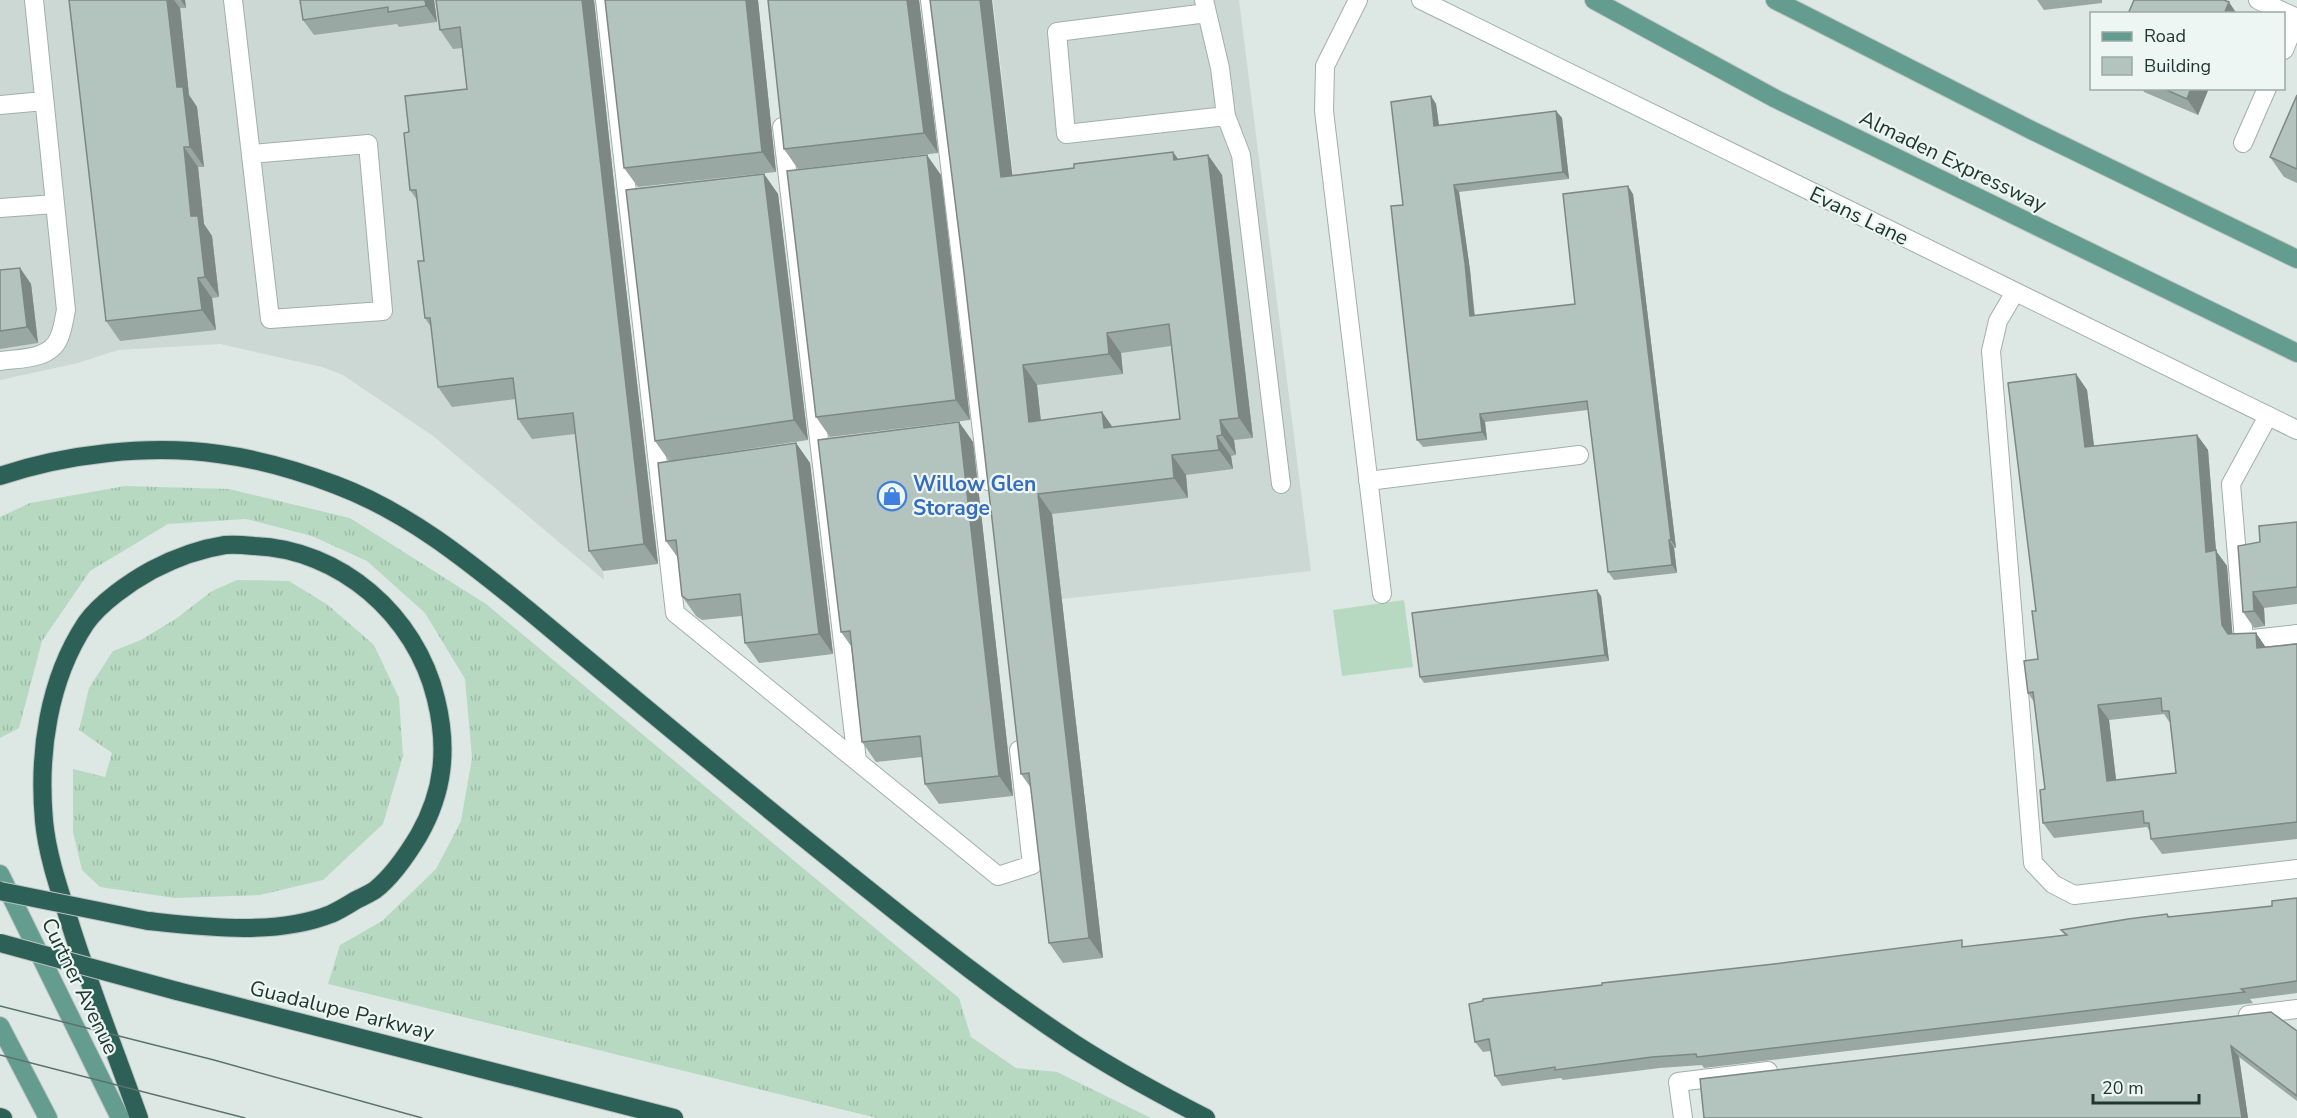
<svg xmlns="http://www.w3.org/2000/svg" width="2297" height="1118" viewBox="0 0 2297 1118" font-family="'Nunito Sans',sans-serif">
  <defs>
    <pattern id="grass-tufts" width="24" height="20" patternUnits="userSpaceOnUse" patternTransform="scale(1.5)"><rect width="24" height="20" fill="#b7d9c1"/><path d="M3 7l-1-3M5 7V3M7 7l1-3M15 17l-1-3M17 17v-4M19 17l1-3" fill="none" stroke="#9dbba6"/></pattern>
  </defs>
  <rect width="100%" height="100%" fill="#dde8e4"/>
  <path fill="#ccd8d3" d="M0,0H536L604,580L433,436L343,375L322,367L220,344L118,350L78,363L0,380Z
    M993,0H1239L1311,571L1062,599Z"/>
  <path fill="url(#grass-tufts)" d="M125,486L229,489L350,518L486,604L959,998L971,1037L1016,1068L1057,1072L1151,1118H877L328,984L340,945L382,921L436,869L461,821L472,758L465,679L425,613L367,561L312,536L246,519L168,524L90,571L42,641L19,728L0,738V517L30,503Z
    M237,580L289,581L328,605L374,645L399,698L403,756L383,824L323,880L260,895L175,898L100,887L82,870L73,832V769L105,777L112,753L79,730L89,688L113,651L141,640L177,618L212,591Z"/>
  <path fill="#b7d9c1" d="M1404,600L1413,667L1342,676L1333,610Z"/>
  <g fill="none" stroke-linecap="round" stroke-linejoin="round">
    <g stroke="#a1afab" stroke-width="20">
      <path id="service" d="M233,0L270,319L383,311L368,144L251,154
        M605,0L675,613L998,876L1032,865L1019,750
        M930,0L988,481
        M1204,0L1220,68L1226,116L1066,134L1057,32L1207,13
        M1358,0L1325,66L1324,111L1382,594
        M2258,0L2297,18
        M2284,50L2297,18
        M0,105L44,101
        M1226,116L1241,155L1281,484
        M782,127L857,761
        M2243,143L2267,88
        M0,208L55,204
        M2015,292L1998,321L1991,351L2033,863L2053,884L2074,895L2297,869
        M0,361C20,358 50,360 59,338C63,329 64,319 66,310L34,0
        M2268,416L2231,484L2244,640L2297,634
        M1368,481L1579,455"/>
    </g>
    <g stroke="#a1afab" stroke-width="20">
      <path id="minor" d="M1421,0L2297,430
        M2248,1015L2297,1009
        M1683,1118L1678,1082L1768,1071"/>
    </g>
    <g stroke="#bcc3c1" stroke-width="20">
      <path id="primary" d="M1594,0L1776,99L2297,353
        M1775,0L2031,130L2297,259
        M0,874L120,1118
        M0,1026L48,1118"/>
    </g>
    <g stroke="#bcc3c1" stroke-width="20">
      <path id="motorway" d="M0,476C66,454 149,444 219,454C258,459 299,471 336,485C408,512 468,561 527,609C565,641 604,673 642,705C719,769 796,832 875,895C940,947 1005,998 1075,1044C1117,1071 1161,1095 1206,1118
        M177,991L674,1118
        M0,1117L3,1118
        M139,1118C115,1051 89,985 68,917C58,886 47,853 44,821C38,754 48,680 86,623C100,603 130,582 152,570C175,558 199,549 225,545C234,544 244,545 254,546C340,549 416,615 436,699C448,748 444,791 419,835C407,855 393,876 375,890C369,894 362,897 356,900C348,905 340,910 331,914C276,936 205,927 148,921"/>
    </g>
    <use href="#service" stroke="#fff" stroke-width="18"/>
    <use href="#minor" stroke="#fff" stroke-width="18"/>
    <use href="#primary" stroke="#649c8f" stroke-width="18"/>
    <use href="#motorway" stroke="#2d6158" stroke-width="18"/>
    <path stroke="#5a736d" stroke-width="1.5" d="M0,1006L214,1060L422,1118
      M0,1055L245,1118"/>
    <g stroke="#bcc3c1" stroke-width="20" stroke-linecap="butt">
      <path id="motorway-bridge" d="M0,891L148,921
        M0,943L177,991"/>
    </g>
    <use href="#motorway-bridge" stroke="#2d6158" stroke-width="18"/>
  </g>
  <path fill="#9aa8a3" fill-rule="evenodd" d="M69,0H185L186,8H180L189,95L197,107L204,167H198L204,224L212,236L219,297L212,298L216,330L120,341L106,321Z
    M434,0L437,22L399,27L397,24L314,35L303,20Z
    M436,0H594L616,202L658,564L603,571L589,551L575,434L532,439L518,419L516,399L452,407L438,387L431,327L425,318L424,261L417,200L410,190L409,132L467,89L462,48L453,49L440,30Z
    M768,0H919L938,153L798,169L784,149Z
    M2037,0H2102V3L2044,10Z
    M758,1L776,172L638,187L624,168Z
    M2142,88H2209L2198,115L2144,92Z
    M2297,95V183L2284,177L2270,157Z
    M1431,96L1436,104L1439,125L1556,111L1562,118L1569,179L1459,192L1470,270L1475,316L1575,304L1633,194L1676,548H1674L1677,573L1614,580L1608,572L1588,410L1485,422L1487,440L1423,447L1417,440L1403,205Z
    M1173,152L1178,159L1208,155L1222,175L1253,438L1234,440L1236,455L1231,456L1233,469L1186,475L1188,498L1052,514L1103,958L1063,963L1049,943L1031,788L1021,774L964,273L1012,175L1074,168ZM1171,346L1180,419L1112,427L1102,412L1041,420L1037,385L1123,374L1121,353Z
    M764,174L778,194L808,440L669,461L655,441Z
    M941,175L970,420L830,437L816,417Z
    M20,268L31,284L38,343L0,349V270Z
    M2076,374L2087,390L2094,446L2197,435L2208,450L2216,551L2227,566L2232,634L2256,633L2265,647L2297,644V839L2162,854L2151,839L2150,832L2147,827L2054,838L2043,823L2045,789L2034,702L2028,693L2038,659L2036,611ZM2164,714L2170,723L2176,773L2116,780L2109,720Z
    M959,422L973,442L1013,796L939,804L925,784L922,757L876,762L862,742L851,646L841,632Z
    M796,443L810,463L833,654L759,663L745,643L742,616L702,620L696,616L682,596L678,558L666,541Z
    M2297,522V604L2264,608L2265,626L2254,628L2243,612L2260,542Z
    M1601,596L1609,661L1424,683L1420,677Z
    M2297,898V993L2250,999L2253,1003L1704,1068L1702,1065L1660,1068L1563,1080L1561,1078L1502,1086L1495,1076L1491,1051L1483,1052L1475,1042L1966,947L2065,935L2061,930L2167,914L2170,917L2272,906Z
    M2297,1031V1101L2239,1057L2248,1118H1704Z"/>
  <path fill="#7d8884" d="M167,0H174L180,8L189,95L197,107L204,167L190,147L177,87Z
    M181,0H185L186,8Z
    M425,0H434L437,22L426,6Z
    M582,0H594L616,202L658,564L644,544Z
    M746,0H758L776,172L762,152Z
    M907,0H919L938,153L924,133Z
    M980,0H992L1015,197L1001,177Z
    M2229,2L2237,14H2224Z
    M2191,88H2209L2198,115L2187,99Z
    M1431,96L1436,104L1440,133L1434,126Z
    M1556,111L1562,118L1569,179L1563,172Z
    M184,147L198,167L204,224L212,236L219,297L205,277L191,216Z
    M1173,152L1187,172L1174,160Z
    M927,155L941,175L970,420L956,400Z
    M1208,155L1222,175L1253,438L1239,418Z
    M764,174L778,194L808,440L794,420Z
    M1454,185L1459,192L1470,270L1475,324L1470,316Z
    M1628,186L1633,194L1676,548L1671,540Z
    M20,268L31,284L38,343L27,327Z
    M198,278L212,298L216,330L202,310Z
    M1107,333L1121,353L1123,374L1109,354Z
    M1023,365L1037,385L1043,442L1029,422Z
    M2076,374L2087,390L2096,462L2085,447Z
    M1102,412L1116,432L1104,428Z
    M1480,414L1485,422L1487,440L1482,432Z
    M1220,420L1234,440L1236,455L1222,435Z
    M959,422L973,442L1013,796L999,776Z
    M2197,435L2208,450L2216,551L2227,566L2233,641L2222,625L2206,552Z
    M1217,436L1231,456L1233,469L1219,450Z
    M796,443L810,463L833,654L819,634Z
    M1172,455L1186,475L1188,498L1174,478Z
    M1038,494L1052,514L1103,958L1089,938Z
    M1669,540L1674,548L1677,573L1672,565Z
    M1597,590L1601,596L1609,661L1605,655Z
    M2253,592L2264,608L2265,626L2254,611Z
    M2256,633L2267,649L2257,648Z
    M2098,705L2109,720L2118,796L2107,781Z
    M2231,1046L2239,1057L2248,1118H2242Z"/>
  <path fill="#b3c3bd" stroke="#7d8884" stroke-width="1.5" fill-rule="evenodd" d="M69,0H167L177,87H183L190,147H184L191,216H198L205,277L198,278L202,310L106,321Z
    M300,0H425L426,6L388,12V7L303,20Z
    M436,0H582L644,544L589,551L573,413L518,419L513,378L438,387L430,318H425L418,261H424L416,190H410L404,133L409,132L405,96L467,89L460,27L440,30Z
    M605,0H746L762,152L624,168Z
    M768,0H907L924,133L784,149Z
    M930,0H980L1001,177L1074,168V164L1173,152L1174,160L1208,155L1239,418L1220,420L1222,435L1217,436L1219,450L1172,455L1174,478L1038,494L1089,938L1049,943L1029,773L1021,774L964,273ZM1169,324L1180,419L1104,428L1102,412L1029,422L1023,365L1109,354L1107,333Z
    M2134,0H2224L2229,2L2224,14H2128Z
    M2162,88H2191L2187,99Z
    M2297,95V169L2270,157Z
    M1431,96L1434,126L1556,111L1563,172L1454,185L1465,263L1470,316L1575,304L1563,194L1628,186L1671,540H1669L1672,565L1608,572L1587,401L1480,414L1482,432L1417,440L1391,206L1403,205L1391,102Z
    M927,155L956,400L816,417L787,171Z
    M764,174L794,420L655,441L626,190Z
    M20,268L27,327L0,331V270Z
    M2076,374L2085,447L2197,435L2206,552L2216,550L2222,625L2228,634L2256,633L2257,648L2297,644V822L2151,839L2149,823H2144L2143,811L2043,823L2040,790L2045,789L2033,692L2028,693L2024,661L2038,659L2032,611H2036L2008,383ZM2161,698L2162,711H2169L2176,773L2107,781L2098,705Z
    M959,422L999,776L925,784L920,736L862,742L850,631L841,632L818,440Z
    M796,443L819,634L745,643L740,594L688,600L682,596L676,540L666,541L658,463Z
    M2297,522V587L2253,592L2254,611L2243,612L2238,546L2260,542L2259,526Z
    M1597,590L1605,655L1420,677L1412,613Z
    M2297,898V981L2241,989L2245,992L1697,1057L1696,1054L1652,1057L1555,1070V1067L1495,1076L1489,1039L1475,1042L1469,1004L1483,1001V999L1602,985V983L1774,964L1962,940V947L2067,935L2061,930L2128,919L2167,914L2168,917L2272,906V901Z
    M2271,1012L2297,1031V1096L2231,1046L2242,1118H1704L1700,1079Z"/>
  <defs>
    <g id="shop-ring" transform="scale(1.5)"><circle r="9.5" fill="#edf6f2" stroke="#3f7fe0" stroke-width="1.5"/><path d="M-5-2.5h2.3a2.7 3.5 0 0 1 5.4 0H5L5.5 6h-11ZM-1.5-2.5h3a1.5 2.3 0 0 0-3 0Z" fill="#3f7fe0"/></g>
  </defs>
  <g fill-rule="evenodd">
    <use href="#shop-ring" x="892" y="496"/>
  </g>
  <g text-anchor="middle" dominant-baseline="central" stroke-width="4.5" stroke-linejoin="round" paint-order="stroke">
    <g font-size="21" fill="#203731" stroke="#edf6f2">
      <text transform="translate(1953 161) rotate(26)">Almaden Expressway</text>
      <text transform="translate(1859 216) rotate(26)">Evans Lane</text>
      <text transform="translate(80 986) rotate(64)">Curtner Avenue</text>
      <text transform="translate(342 1010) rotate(14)">Guadalupe Parkway</text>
    </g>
    <g font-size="21" font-weight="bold" fill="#366cbe" stroke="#edf6f2" text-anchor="start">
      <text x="913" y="484">Willow Glen<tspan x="913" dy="24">Storage</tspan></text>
    </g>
  </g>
  <rect x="2090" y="12" width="195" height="78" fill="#edf6f2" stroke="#9baaa5" stroke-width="1.5"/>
  <rect x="2102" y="32" width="30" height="9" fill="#649c8f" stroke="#9baaa5" stroke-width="1.5"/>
  <text x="2144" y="42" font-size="18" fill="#203731">Road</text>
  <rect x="2102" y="57" width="30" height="18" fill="#b3c3bd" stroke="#9baaa5" stroke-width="1.5"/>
  <text x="2144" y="72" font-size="18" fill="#203731">Building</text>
  <path d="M2093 1094v9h106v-9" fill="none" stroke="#203731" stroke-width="3"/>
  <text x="2102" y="1094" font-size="18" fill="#203731" stroke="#edf6f2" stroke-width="4.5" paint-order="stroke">20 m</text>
</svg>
